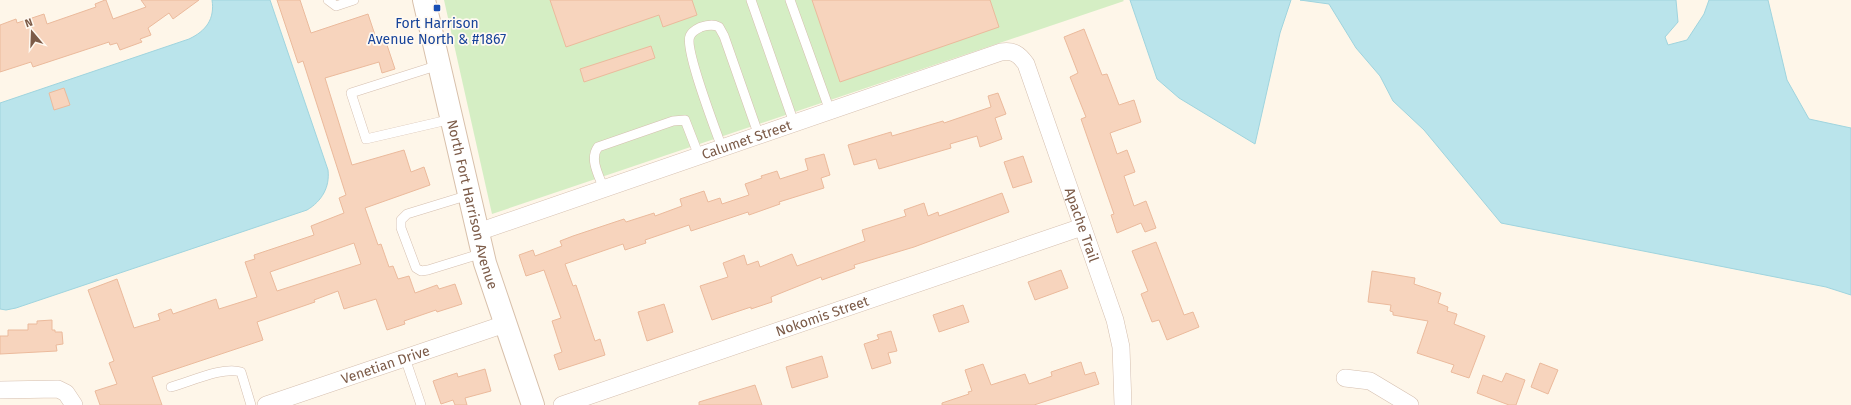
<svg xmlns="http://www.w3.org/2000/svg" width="1851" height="405" viewBox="0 0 1851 405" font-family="'Fira Sans',sans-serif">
  <rect width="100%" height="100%" fill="#fef6e9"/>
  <path fill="#d5eec4" d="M444,0H1123L1124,1L492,214Z"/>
  <path fill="#bae4eb" stroke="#9fd4de" d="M212,0H270L328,170C330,187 322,201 307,210L16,308L6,310L0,309V103L189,39C206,31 215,19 212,0Z
    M1130,0H1291L1280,33L1255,144L1179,98L1157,79Z
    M1300,0H1676L1678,22L1665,37L1668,45L1687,40L1704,14L1709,0H1768L1787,80L1809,119L1851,128V295L1826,287L1501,223L1424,130L1393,101L1380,76L1356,48L1329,4Z"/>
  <path fill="#f7d4bd" stroke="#ebba9c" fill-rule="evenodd" d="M105,0H106L113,19L146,7L141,0H199L173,19L169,13L148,28L151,35L140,39L142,42L120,50L117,43L110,45L109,42L33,67L31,62L0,72V25L16,19L17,23L44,14L47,24L96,7L95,4Z
    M277,0H300L311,33L368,14L378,44L386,42L395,69L382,73L379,62L325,78L352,165L404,150L411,172L424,167L430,185L365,208L378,245L381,244L389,267L393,266L398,279L409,276L415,293L437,285L439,289L455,284L462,304L437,312L436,310L404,321L405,324L387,330L376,299L344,309L338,291L314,300L315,302L257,322L263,340L152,377L162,405H100L95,391L117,384L109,363L114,361L88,290L117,279L134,328L160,320L158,314L171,309L173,314L216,299L219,309L257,297L245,262L255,259L254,255L314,235L311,226L344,213L339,198L346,195L303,61L298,63ZM354,243L361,264L277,291L270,272Z
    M550,0H692L697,15L663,27L659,15L566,47Z
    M812,0H990L999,27L840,82Z
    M1084,29L1102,75L1107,74L1119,105L1134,100L1141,122L1110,133L1117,154L1127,150L1135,172L1124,176L1134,206L1146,201L1156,228L1145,232L1141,223L1117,233L1111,215L1114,214L1081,119L1086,117L1070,77L1078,73L1064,37Z
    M651,46L655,58L584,82L580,69Z
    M64,88L70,105L54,110L49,93Z
    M998,93L1006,114L995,118L1002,139L980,147L977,136L950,144L951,148L879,169L876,159L854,165L848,145L891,132L892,136L943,121L944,123L991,107L988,96Z
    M824,154L830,175L821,178L824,188L779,202L780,204L749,215L748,212L691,231L689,225L645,240L646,243L625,250L623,244L565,264L573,286L576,285L595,341L600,339L605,355L559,370L554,355L562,352L552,321L561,318L544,270L526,276L519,255L533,250L535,256L562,246L560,241L573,236L624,219L626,222L654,213L655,216L682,206L680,199L704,191L708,202L720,198L722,204L749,195L745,184L762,178L761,176L777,171L780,179L808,170L805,159Z
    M1023,156L1032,182L1013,188L1004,162Z
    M1002,193L1009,212L914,247L854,265L855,268L822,280L821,277L771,297L772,302L751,309V307L712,320L700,286L728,277L723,263L744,255L747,265L758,261L760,267L792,254L797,266L865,241L862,230L906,216L904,210L924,203L928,216L938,212L939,216Z
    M1156,242L1184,315L1193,312L1199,327L1167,340L1159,320L1152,322L1141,294L1148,291L1132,251Z
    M1061,270L1068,288L1035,300L1028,282Z
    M1372,271L1415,278L1414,284L1441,293L1438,303L1448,307L1447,311L1457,314L1454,324L1485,336L1469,378L1451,372L1454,365L1417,353L1428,321L1393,315V312L1390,311L1391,305L1368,302Z
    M664,304L673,332L647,341L638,312Z
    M963,305L969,322L939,332L933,315Z
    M52,320V330H55V332H62L63,344L56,345L57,351L0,354V336H8V330H28V324H37V321Z
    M891,331L897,351L888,353L891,363L872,369L864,344L879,339L877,335Z
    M822,356L828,377L792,388L786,367Z
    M1081,362L1085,375L1095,372L1099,384L1034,405H942V403L969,394L968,392L972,391L965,370L983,364L991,385L1025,374L1029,384L1052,376L1051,372Z
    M1540,363L1558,370L1548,394L1531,387Z
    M485,369L491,391L465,398L467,405H455L453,400L441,404L433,381L457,373L458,377Z
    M1506,373L1525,380L1516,405H1509L1477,393L1483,375L1502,382Z
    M755,385L762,405H699V402Z"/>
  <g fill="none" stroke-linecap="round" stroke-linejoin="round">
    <g stroke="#d5bfaf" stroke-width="10">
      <path id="service" d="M328,0L336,6L354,0
        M751,0L794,123
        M790,0L830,111
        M439,65L351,93L366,139L452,119
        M722,148C716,131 684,48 690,36C692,31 697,29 701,27C708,25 713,24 719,27L724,36L759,136
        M604,189C599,176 589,159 598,147L673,121L685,120L699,156
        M469,195L407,214L401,220V228L416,268L421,271L428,270L483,253
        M405,358L421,405
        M171,387C190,382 223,366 241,372L251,405"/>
    </g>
    <g stroke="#d5bfaf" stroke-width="18">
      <g id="minor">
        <path id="s1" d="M478,232L1001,52C1013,50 1019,54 1026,64L1115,320L1121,347L1123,405"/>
        <path d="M1345,378L1370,381L1410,405"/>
        <path d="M0,390L58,389L66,393L74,405"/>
        <path id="s2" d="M266,405L505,324"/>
        <path id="s3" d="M562,405L1082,227"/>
      </g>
    </g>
    <g stroke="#d8c0ab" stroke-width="24">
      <g id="secondary">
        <path id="s4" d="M424,0L485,263L533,405"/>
      </g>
    </g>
    <use href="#service" stroke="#fff" stroke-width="9"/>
    <use href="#minor" stroke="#fff" stroke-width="17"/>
    <use href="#secondary" stroke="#fff" stroke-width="22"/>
  </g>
  <rect fill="#1a4fb4" stroke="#fff9f1" stroke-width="1.5" x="433" y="4" width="8" height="8" rx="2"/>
  <g text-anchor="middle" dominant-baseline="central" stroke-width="3.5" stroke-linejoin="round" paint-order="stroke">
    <g font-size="14" fill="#164399" stroke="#fff9f1">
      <text x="437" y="23">Fort Harrison<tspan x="437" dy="16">Avenue North &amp; #1867</tspan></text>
    </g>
    <g font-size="14" fill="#7c5b48" stroke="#fff9f1">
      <text stroke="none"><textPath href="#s1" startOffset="284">Calumet Street</textPath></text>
      <text stroke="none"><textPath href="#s4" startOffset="210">North Fort Harrison Avenue</textPath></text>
      <text stroke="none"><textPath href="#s1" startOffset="753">Apache Trail</textPath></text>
      <text stroke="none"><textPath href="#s3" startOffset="275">Nokomis Street</textPath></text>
      <text stroke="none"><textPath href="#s2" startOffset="126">Venetian Drive</textPath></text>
    </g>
  </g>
  <g transform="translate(32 32) rotate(341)" stroke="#fff9f1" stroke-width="3" paint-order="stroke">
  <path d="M0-3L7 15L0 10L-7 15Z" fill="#7c5b48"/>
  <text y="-6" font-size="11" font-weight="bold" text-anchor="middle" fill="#7c5b48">N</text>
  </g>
</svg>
